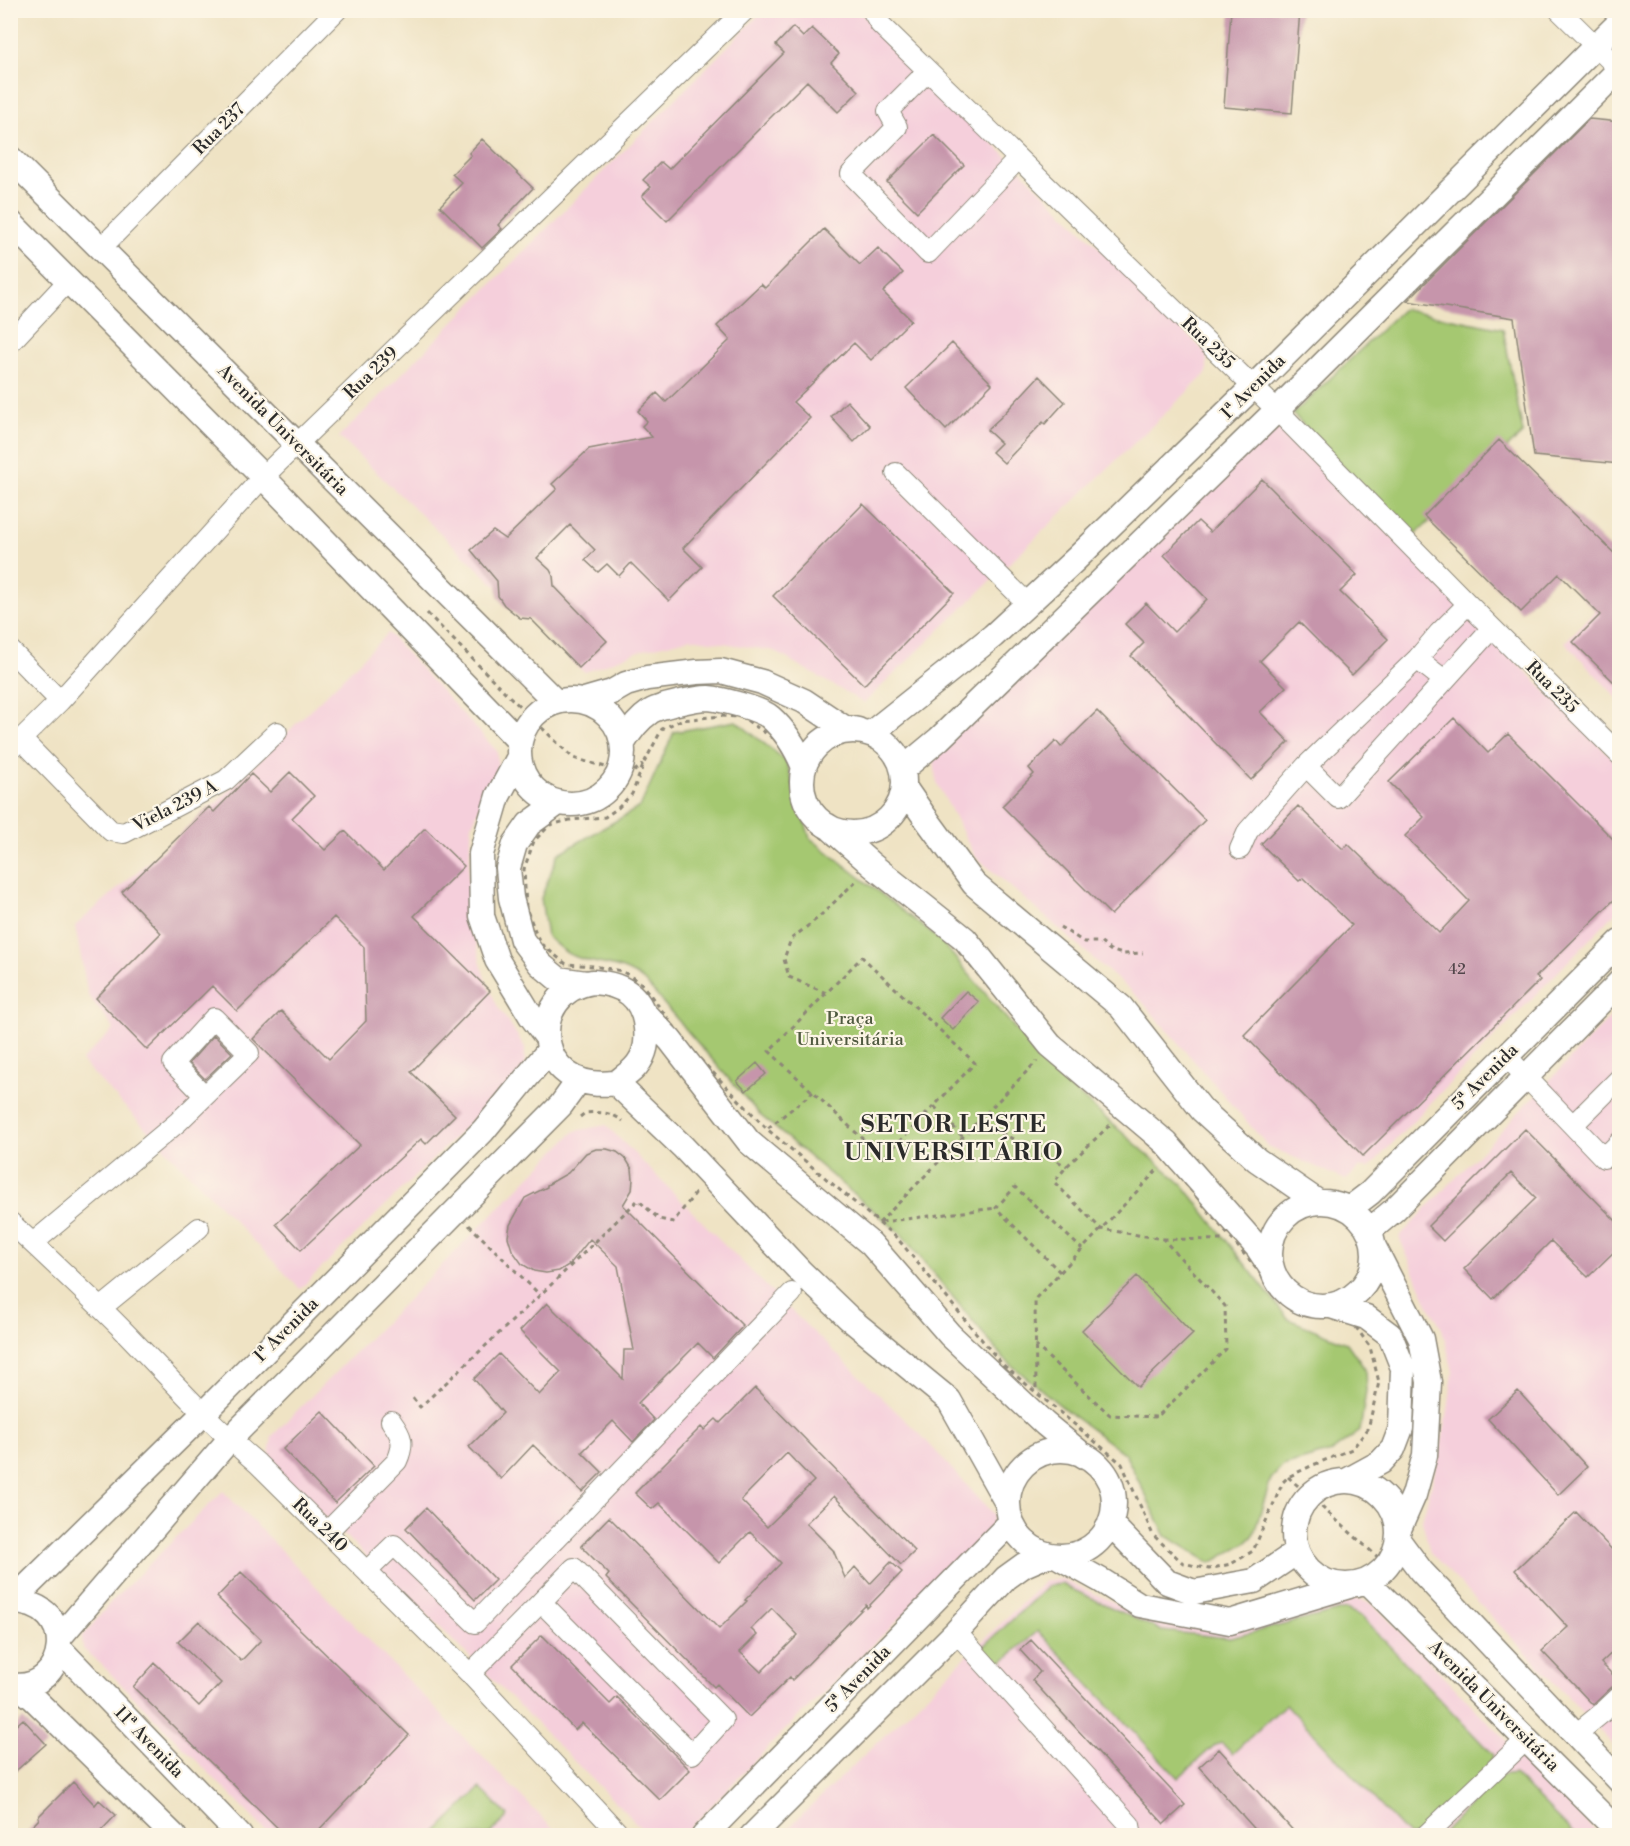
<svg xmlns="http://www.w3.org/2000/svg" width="1630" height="1846" viewBox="0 0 1630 1846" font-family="'Libre Bodoni',serif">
  <rect width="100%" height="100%" fill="#fcf5e5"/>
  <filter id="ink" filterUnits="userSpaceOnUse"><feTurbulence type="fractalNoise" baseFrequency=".0167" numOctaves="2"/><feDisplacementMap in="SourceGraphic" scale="12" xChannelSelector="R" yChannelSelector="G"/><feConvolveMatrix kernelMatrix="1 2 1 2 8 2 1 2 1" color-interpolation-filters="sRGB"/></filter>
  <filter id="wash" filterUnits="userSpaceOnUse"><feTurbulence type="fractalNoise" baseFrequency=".008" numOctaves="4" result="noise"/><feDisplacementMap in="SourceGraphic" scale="24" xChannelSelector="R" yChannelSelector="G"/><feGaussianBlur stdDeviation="1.35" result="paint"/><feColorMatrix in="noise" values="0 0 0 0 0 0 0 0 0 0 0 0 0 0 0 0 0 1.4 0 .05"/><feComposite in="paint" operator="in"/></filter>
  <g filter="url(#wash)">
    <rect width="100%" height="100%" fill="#efe3c4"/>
    <path fill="#f5cfdb" d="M763,11H859L1207,354V373L864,703L774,651L691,638L639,651L585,672L579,668L531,619L339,437Z
      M1278,422L1619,765V909L1442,1091L1369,1168H1359L1346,1180L1268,1146L1140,999L975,856L937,783L933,754Z
      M1619,587V700L1565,642Z
      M388,633L497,751L498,772L488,788L472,825L468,876L473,932L485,979L498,1007L525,1047V1069L300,1289L81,1061L114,1029L88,995L75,926L218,801Z
      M1619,1008V1751L1430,1552L1422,1520L1437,1464L1447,1417L1453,1372L1442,1329L1428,1304L1399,1237Z
      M606,1125L777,1297L921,1435L994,1515L990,1531L784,1731L683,1835H648L449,1636L268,1462L272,1436L575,1131Z
      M223,1491L559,1835H270L102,1665L83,1649L82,1637L110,1603Z
      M1062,1579L1161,1624L1229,1630L1350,1598L1373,1604L1600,1836H780L1045,1581Z"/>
    <path fill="#a5c871" stroke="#687a4e" stroke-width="1.5" d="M1403,309L1503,329L1523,433L1411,539L1293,414Z
      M736,721L786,761L810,838L941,941L1050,1070L1183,1185L1288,1319L1347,1343L1365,1369L1366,1391L1360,1431L1331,1452L1283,1466L1271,1479L1253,1536L1247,1542L1211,1563L1166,1536L1125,1454L1072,1415L1004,1359L901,1234L760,1115L645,982C621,961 595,967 569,954C561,950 554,942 547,937L541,898L558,854L640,807L674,732Z
      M1061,1584L1162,1631L1230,1638L1346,1609L1361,1616L1493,1755L1490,1766L1420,1835H1408L1286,1704L1232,1754L1222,1743L1215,1745L1178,1778L1038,1631L995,1668L980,1650L1048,1586Z
      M1514,1774L1575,1835L1439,1836L1500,1776Z
      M480,1788L508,1816L489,1835H433Z"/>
    <g id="blocks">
      <path fill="#c695ab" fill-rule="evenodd" d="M1231,10H1300L1292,113L1224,107Z
        M793,27L803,37L812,28L839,54L831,63L859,91L838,112L807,81L667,221L642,196L651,187L643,180L661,162L669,169L784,53L776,45Z
        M1589,119L1620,122V464L1534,456L1514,318L1407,301Z
        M934,135L964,165L917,212L887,182Z
        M482,139L533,188L498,225L502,229L482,248L440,206L462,183L452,174L471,155L469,153Z
        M824,229L860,265L878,248L903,273L883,292L911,320L871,360L854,343L793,402L810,418L683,548L702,567L669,601L631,563L619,576L607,564L598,572L585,560L595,550L570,525L537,558L550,570L553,576L554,586L607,641L579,668L531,619L520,618L504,605L498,596L497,581L471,550L493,531L505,539L557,489L552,484L589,449L652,437L642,426L647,421L638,411L657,393L666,402L730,340L717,326L761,284L765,288Z
        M952,343L992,384L946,430L906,388Z
        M1039,376L1065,402L1045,424L1043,422L1004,463L992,452L1001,443L987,430L1001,417Z
        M847,401L870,426L854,442L831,417Z
        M1499,440L1620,559V688L1573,642L1600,615L1559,574L1521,612L1424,516Z
        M1262,479L1357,575L1340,592L1388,639L1352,675L1299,622L1260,661L1286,687L1260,712L1289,742L1251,780L1131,656L1144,643L1125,624L1146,603L1174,632L1207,599L1164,555L1198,521L1210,532Z
        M863,504L954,593L864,685L773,596Z
        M1097,711L1205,820L1111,915L1002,806L1034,774L1029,768L1056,741L1061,747Z
        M1454,718L1488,753L1508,734L1620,846V894L1536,977L1540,980L1363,1156L1244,1035L1352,925L1303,878L1299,881L1261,844L1298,806L1343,849L1348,844L1439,933L1469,901L1405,836L1424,817L1389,782Z
        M290,772L314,796L292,818L325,850L345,831L384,870L425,828L464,866L414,916L490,991L411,1072L455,1115L426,1144L421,1139L301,1250L276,1224L360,1145L253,1039L281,1011L329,1059L366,1021L364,947L334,917L237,1011L212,986L147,1050L96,998L161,933L122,892L209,807L214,812L251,774L270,792Z
        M966,991L979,1002L953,1030L940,1018Z
        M214,1035L232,1053L205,1079L189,1063Z
        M757,1063L766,1074L746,1091L737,1081Z
        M1525,1129L1620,1225V1246L1588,1277L1551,1241L1493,1299L1464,1269L1536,1198L1511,1173L1443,1241L1428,1226Z
        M596,1149H607L617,1152L626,1159L632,1169L633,1179L632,1190L623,1205L743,1326L713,1358L698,1343L638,1403L654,1420L633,1442L613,1421L582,1452L602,1472L582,1492L533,1445L501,1479L469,1447L503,1413L474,1379L499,1354L539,1395L561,1372L520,1331L547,1303L623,1379L624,1350H634L618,1266L590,1239L570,1264L559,1271L546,1273L534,1271L522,1264L512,1250L508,1237L510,1225L525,1198L547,1187V1185L568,1173L586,1153Z
        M1137,1276L1193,1334L1138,1387L1082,1330Z
        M755,1388L915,1551L901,1565L834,1496L806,1523L833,1550L845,1578L855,1567L870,1584L891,1562L902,1572L867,1608L866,1605L792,1680L790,1677L749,1717L717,1684L714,1687L606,1578L609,1574L581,1546L609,1517L719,1629L747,1601L745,1600L781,1563L750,1532L719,1563L659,1503L652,1509L635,1493L701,1427L704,1430L716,1419L720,1423ZM787,1453L814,1481L767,1527L741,1500ZM772,1608L798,1635L761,1672L740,1652L757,1635L751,1629Z
        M1518,1391L1587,1467L1558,1495L1488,1419Z
        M322,1411L374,1466L335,1503L283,1449Z
        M426,1508L495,1580L475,1600L406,1528Z
        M1576,1512L1620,1558V1645L1601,1663L1620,1682V1684L1612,1687L1593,1705L1542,1651L1568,1627L1515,1570Z
        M241,1572L409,1735L313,1836H286L133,1687L155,1663L199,1706L221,1683L178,1642L199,1621L241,1661L261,1640L217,1597Z
        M542,1635L610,1704L617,1697L690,1770L660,1800L582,1723L575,1730L512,1665Z
        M1031,1640L1185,1805L1164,1824L1032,1680L1040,1672L1020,1650Z
        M23,1719L46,1744L10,1776V1731Z
        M1219,1749L1298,1836H1261L1199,1767Z
        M73,1782L95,1805L99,1800L116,1815L96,1836H23L39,1819L38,1817Z"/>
    </g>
  </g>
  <g filter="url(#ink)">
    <use href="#blocks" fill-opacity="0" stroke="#8d8778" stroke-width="1.5"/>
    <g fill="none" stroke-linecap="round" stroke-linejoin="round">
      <g stroke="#8d8778" stroke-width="22">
        <path id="minor" d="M872,10L880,24L1277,410L1468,604L1620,755
          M1559,10L1619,69
          M928,71L888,111L897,127L851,174L928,253L1018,159
          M101,248L337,10
          M10,343L69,280
          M896,473L1028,604
          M10,650L60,701
          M1417,659L1444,680
          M21,739L111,831L124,833L226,780L277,732
          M10,750L60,701L263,477L745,10
          M1306,766L1338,798L1492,628
          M1240,849L1248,831L1306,766L1417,659L1439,633L1468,604
          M1506,1056L1604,1158L1620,1142
          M1573,1125L1620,1078
          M10,1222C47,1257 84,1291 120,1327C165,1373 208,1422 257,1463L470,1674L621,1836
          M33,1243L178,1122L249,1053L214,1018L173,1063L204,1095
          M101,1308L199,1228
          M327,1532L397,1461C405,1443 402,1436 391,1421
          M574,1568L723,1720L692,1754L541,1602Z
          M367,1571L394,1545L475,1623L792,1293
          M956,1632L1130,1825L1132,1836
          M470,1674L541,1602
          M1575,1735L1602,1713L1620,1696
          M1425,1836L1527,1739"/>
      </g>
      <g stroke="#8d8778" stroke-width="27">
        <path id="major" d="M10,158L555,701
          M10,222L263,477L520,742
          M519 752a52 52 0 1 1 104 0a52 52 0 1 1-104 0Z
          M581,701L612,692L626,684L647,678L697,672L721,671L762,682L804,701L843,727L858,730
          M802 782a51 51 0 1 1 102 0a51 51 0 1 1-102 0Z
          M870,734L993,636L1076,559L1253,387L1620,22
          M623,743C630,731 638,720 650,712C658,706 698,698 708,698C722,699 760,709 770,717C786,731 796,748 804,767
          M519,757L498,796L481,854L482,916L497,960L531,1016L546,1036
          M903,769L939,739L1277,410L1620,69
          M904,787L922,813L974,884L1121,1007L1202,1110L1257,1160L1318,1202
          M558,803L529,824L515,844L508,868L511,898L522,940L540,964L558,979L586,983
          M828,826L872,865L965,939L1050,1045L1166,1143L1258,1248L1272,1269
          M593,982C624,984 643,997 646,1028C648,1046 644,1061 629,1073C624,1076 619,1082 614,1083C533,1094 525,991 593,982Z
          M645,1014L670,1040L749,1142L871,1244L950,1335L1045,1424L1084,1456
          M616,1083L683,1147L801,1272L850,1319L949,1400L1007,1503
          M1270 1254a52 52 0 1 1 104 0a52 52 0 1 1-104 0Z
          M1349,1209L1370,1193L1620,942
          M1369,1231L1394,1210L1620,982
          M1374,1247L1421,1339L1429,1382L1425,1455L1414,1495L1399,1529
          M1331,1306L1366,1317L1390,1335L1403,1368L1401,1428L1393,1449L1381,1462L1348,1480
          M1008 1503a53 53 0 1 1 106 0a53 53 0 1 1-106 0Z
          M1294 1533a52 52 0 1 1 104 0a52 52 0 1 1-104 0Z
          M1110,1523L1167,1582L1194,1592L1254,1581L1297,1552
          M1398,1540L1421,1571L1620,1781
          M1057,1556L1102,1581L1140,1605L1230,1622L1349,1586
          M1367,1581L1620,1833
          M10,1602C82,1601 68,1695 10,1685
          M11,1602L203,1414L483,1131L550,1049
          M59,1638L229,1440L561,1105L579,1080
          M60,1649L240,1836
          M17,1686L33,1698L174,1836
          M704,1836L1011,1522
          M752,1836L956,1632L1006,1578L1024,1565L1047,1555"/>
      </g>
      <path stroke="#8d8778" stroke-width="3" stroke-dasharray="4.5 4.5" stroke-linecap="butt" d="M427,613L508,695L573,758L631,774L643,764
        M721,716L742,717L783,745L794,766L800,785L804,807L815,832L944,934L1001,1002L1068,1075L1104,1103L1166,1160L1289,1308L1353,1323L1370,1347L1379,1382L1368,1429L1352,1449L1313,1465L1288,1477L1283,1482L1253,1551L1231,1564L1209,1569L1183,1563L1153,1535L1122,1464L1002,1364L897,1238L767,1129L696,1055L641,983L622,971L593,966L566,964L540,943L526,908L524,869L534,841L550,825L570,820L605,817L618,808L632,794L644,763L662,729L681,720Z
        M1060,927L1084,942H1100L1110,950L1122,954L1143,953
        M826,993L789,977L784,959L791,939L818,918L857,880
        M934,1106L883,1158L769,1051L862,957L975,1063L934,1106L962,1136
        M580,1117L585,1113C600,1112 611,1112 623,1121
        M977,1121L1067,1166
        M768,1128L813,1092
        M881,1222L996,1208
        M879,1223L1037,1061
        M469,1225L540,1295
        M1163,1239L1224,1240
        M1060,1272L996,1208L1015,1187L1082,1249
        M1035,1345L1110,1415L1157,1417L1226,1349L1225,1306L1163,1239L1101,1229L1054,1182L1067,1166L1111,1124
        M1036,1388L1035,1299L1159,1168
        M413,1398L420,1407L555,1281L638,1200L659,1219L673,1222L697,1191
        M1288,1477L1391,1569"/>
      <use href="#minor" stroke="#fff" stroke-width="20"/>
      <use href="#major" stroke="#fff" stroke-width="24"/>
    </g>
  </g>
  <g text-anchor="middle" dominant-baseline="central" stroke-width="4.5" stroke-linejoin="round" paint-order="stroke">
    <g font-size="15" fill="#52464b">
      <text x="1457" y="969">42</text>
    </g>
    <g font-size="18" fill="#2b2b2b" stroke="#fcf5e5">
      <text transform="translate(219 129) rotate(-45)">Rua 237</text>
      <text transform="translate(1208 343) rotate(44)">Rua 235</text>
      <text transform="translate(371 373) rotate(-44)">Rua 239</text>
      <text transform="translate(1253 387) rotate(-45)">1ª Avenida</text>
      <text transform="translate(283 430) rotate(45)">Avenida Universitária</text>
      <text transform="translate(1552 687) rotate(45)">Rua 235</text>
      <text transform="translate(175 806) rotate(-27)">Viela 239 A</text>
      <text transform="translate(1485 1077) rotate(-45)">5ª Avenida</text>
      <text transform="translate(286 1330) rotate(-45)">1ª Avenida</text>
      <text transform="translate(320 1525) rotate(44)">Rua 240</text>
      <text transform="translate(858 1679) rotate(-46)">5ª Avenida</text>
      <text transform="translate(1494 1706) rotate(45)">Avenida Universitária</text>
      <text transform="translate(149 1742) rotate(46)">11ª Avenida</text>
    </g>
    <g font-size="18" fill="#505a40" stroke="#fcf5e5">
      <text x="850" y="1018">Praça<tspan x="850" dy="21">Universitária</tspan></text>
    </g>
    <g font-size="24" font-weight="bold" letter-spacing="1.5" fill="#2b2b2b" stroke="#fcf5e5">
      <text x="954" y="1125">SETOR LESTE<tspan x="954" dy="28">UNIVERSITÁRIO</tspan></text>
    </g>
  </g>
  <rect width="1630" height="1846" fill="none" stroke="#fcf5e5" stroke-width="36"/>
</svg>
